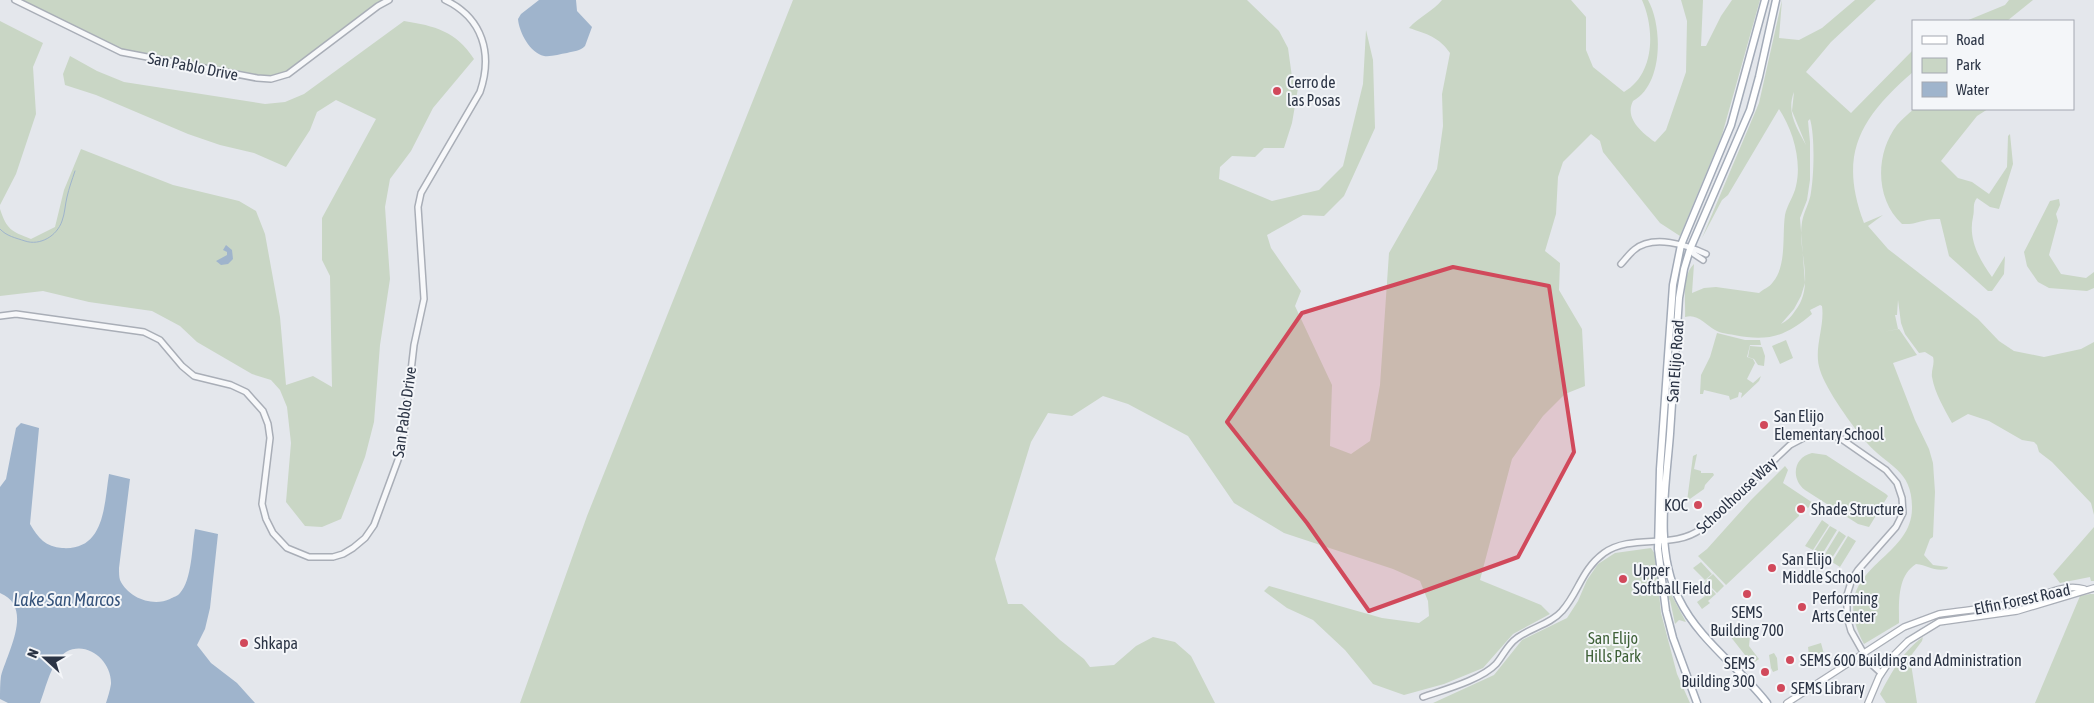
<svg xmlns="http://www.w3.org/2000/svg" width="2094" height="703" viewBox="0 0 2094 703" font-family="'Asap Condensed',sans-serif">
  <rect width="100%" height="100%" fill="#e4e7ec"/>
  <path fill="#c9d6c5" fill-rule="evenodd" d="M15,0H389L295,69L268,79L135,56Z
    M793,0H1247L1279,31L1288,48L1292,77L1298,88L1292,123L1284,148H1264L1255,157L1232,156L1220,167L1219,179L1272,201L1319,190L1343,166L1363,84L1366,30L1373,60L1375,128L1344,196L1324,216L1303,215L1267,235L1271,248L1301,291L1295,306L1332,385L1330,446L1351,454L1370,441L1380,385L1389,253L1437,169L1443,126L1442,94L1450,53C1439,37 1427,34 1409,28C1419,17 1433,11 1442,0H1571L1586,17V50L1593,67L1624,92C1655,74 1655,29 1642,0H1648C1663,27 1663,85 1633,101C1624,119 1643,133 1655,142L1666,130L1686,72L1687,21L1681,0H1703L1701,46H1706L1721,16L1732,0H1760L1722,135L1680,236L1660,223L1603,152L1600,141L1591,134L1563,162L1558,177L1556,214L1545,251L1560,263L1559,290L1582,329L1585,386L1565,394L1543,416L1512,459L1480,580L1541,605L1550,614L1513,634L1483,668L1444,684L1404,695L1373,684L1345,650L1313,620L1287,608L1264,591L1269,586L1382,618L1419,623L1429,616L1428,601L1420,581L1393,569L1284,533L1234,503L1188,436L1128,404L1103,396L1072,416L1048,413L1031,442L995,559L1008,604H1022L1060,640L1084,659L1090,667L1114,665L1136,646L1153,637L1175,642L1191,656L1215,703H520L587,516Z
    M1782,0L1779,38L1799,40L1822,28L1855,0H1876L1831,42L1806,72L1851,113L1913,50V72C1860,118 1838,154 1864,223L1883,215L1868,226L1888,249L1950,297L1978,319L1999,341L2014,351L2044,357L2081,349L2094,342V515L2091,503L2052,462L2039,452L2037,445L2034,442L2022,440L1989,421L1968,414L1952,423C1944,408 1935,394 1932,377C1931,370 1935,364 1933,357L1925,352L1919,353L1905,334L1901,323L1898,300L1897,315H1895L1898,329L1883,332L1899,329L1917,355L1893,363L1915,420L1929,449L1933,463L1935,492L1933,537L1930,539L1924,555L1933,565L1948,567L1947,569C1934,572 1928,565 1916,564C1897,576 1899,602 1899,623L1864,644C1823,568 1911,563 1912,509C1913,470 1888,467 1867,443C1853,427 1826,390 1820,370C1813,349 1825,327 1822,306L1820,305L1810,310L1812,314C1786,336 1769,342 1734,335C1728,334 1720,333 1715,330C1705,324 1697,313 1685,317C1686,301 1681,276 1694,264L1692,293L1704,288L1716,287L1759,293C1763,289 1769,288 1773,282C1787,265 1782,235 1785,215C1787,205 1794,196 1796,186C1802,161 1793,130 1779,109L1728,195L1722,200L1702,238L1759,103ZM1794,92L1792,111L1806,145C1797,128 1786,112 1794,92ZM1810,119C1815,136 1814,174 1811,192C1810,202 1804,211 1802,222C1797,252 1816,284 1795,311C1791,317 1787,321 1781,324L1794,309L1801,296L1805,283L1800,218L1807,200L1810,180V142L1808,121Z
    M2009,0H2033L2007,21H1966L2005,5Z
    M0,21L43,43L33,67L36,114L16,174L0,205Z
    M404,21C435,26 456,31 474,59L433,108L411,151L390,179L385,207L390,279L380,345L374,422L365,457L341,519L322,527L305,526L286,502L291,443L287,407L280,390L271,380L252,374L197,342L180,326L152,311L89,302L43,291L0,296V209C7,230 11,231 31,239L55,227L64,190L81,149L173,185L239,201L256,211L265,234L280,317L286,385L313,376L332,387L330,276L322,260V218L376,119L336,100L317,112L310,130L286,167L254,153L220,145L188,134L96,95L65,85L63,74L70,56L97,71L124,82L265,104L285,102L304,94Z
    M1914,109H1988L1977,116L1941,161L1958,178L1972,182L1989,194L2007,167L2008,136L2010,134L2013,164L1999,209L1990,207L1977,198C1972,204 1975,209 1973,217C1968,239 1979,259 1992,277L2005,256L2004,274L1992,291H1988L1949,256L1940,219C1924,218 1917,225 1902,224C1875,199 1875,154 1897,125C1902,119 1908,114 1914,109Z
    M2059,199L2060,205L2056,214L2058,221L2049,255L2061,274L2086,278L2094,272V288L2087,291L2049,288L2038,282L2027,266L2024,252L2050,201Z
    M1717,333L1745,340H1760L1761,345H1750L1747,357L1753,359L1755,363L1747,379L1753,383L1761,376L1759,381L1741,398L1742,393L1739,392L1738,397L1730,400L1729,396L1704,390L1703,394H1700L1701,375L1710,357Z
    M1786,340L1793,358L1780,364L1772,346Z
    M1750,346L1762,347L1765,356L1764,366L1758,365L1754,359L1748,357Z
    M1812,453L1826,455L1886,494L1888,496L1869,527L1858,524L1805,490C1790,478 1794,457 1812,453Z
    M1697,454L1694,469L1701,471V473H1713L1714,475L1705,485L1704,489L1687,501L1693,456Z
    M1785,466L1788,470L1783,483L1813,503L1808,508L1802,503L1795,510L1799,514V516L1726,585L1698,556L1707,549L1751,500Z
    M1822,520L1829,525L1813,550L1805,546Z
    M1830,526L1837,530L1821,556L1814,551Z
    M2094,527V581H2091L2090,577L2060,583L2053,574Z
    M1839,531L1846,536L1830,561L1823,557Z
    M1848,536L1856,541L1840,567L1832,562Z
    M1651,548L1655,554L1661,613L1677,674L1690,703H1433L1494,675L1522,640L1567,618L1578,601L1587,580L1598,564L1615,553Z
    M1701,562L1712,574L1705,580L1693,568Z
    M1713,574L1724,586L1717,593L1705,581Z
    M1705,582L1716,594L1708,601L1710,603L1702,609L1697,602L1705,596L1698,589Z
    M1666,585L1686,622L1679,620L1675,624L1670,600L1667,598Z
    M2090,594H2094V703H2035L2080,596Z
    M1727,624L1735,636L1744,634L1750,636L1749,646L1759,659L1752,664L1723,627Z
    M1923,637L1922,641L1910,657L1917,703H1886L1880,694C1892,672 1902,652 1923,637Z
    M1821,643L1824,654L1813,662L1809,655L1808,647Z
    M1774,653L1777,658L1778,670L1773,672L1771,668L1769,655Z"/>
  <path fill="#9fb4cc" d="M539,0H576L577,11L592,27L585,46C580,51 574,51 567,53C560,54 551,57 544,56C530,53 519,32 518,19L521,14Z
    M226,245L232,250L233,259L228,264L221,265L216,261L227,255V252L223,250Z
    M21,423L39,428L30,524C38,538 46,547 62,548C105,551 104,505 109,474L130,479L119,568C119,572 119,577 120,580C128,598 153,607 170,599C173,597 178,596 180,593C192,580 192,546 195,529L218,534L210,608L205,629L197,645L211,663L237,683L255,703H106C108,697 110,690 111,684C112,662 88,640 66,652C51,661 46,688 40,703H8L0,699C0,692 0,683 1,676C8,651 34,607 0,593V487L6,479L16,428Z"/>
  <g fill="none" stroke-linecap="round" stroke-linejoin="round">
    <path stroke="#9fb4cc" stroke-width="1" d="M0,229C6,236 16,238 25,241C40,246 57,236 62,221C65,213 65,205 67,197C69,188 72,180 75,171"/>
    <g stroke="#a9aeb7" stroke-width="8">
      <path id="tertiary" d="M15,0L121,52L257,78L271,79L288,74L378,6L389,0
        M1690,249L1694,254L1703,260
        M1621,264C1625,260 1629,254 1634,250C1653,234 1687,245 1706,254
        M0,316L16,314L144,332L160,340L182,366L194,376L231,385L246,392L263,411L268,424L270,438L262,504L266,519L273,533L287,548L309,557H333L343,554L353,548L365,538L374,525L402,449L414,345L424,299L418,207L421,193L480,92C493,54 483,18 445,0
        M1423,697C1443,690 1481,680 1496,664C1503,656 1507,645 1517,638C1530,628 1551,624 1562,611C1579,592 1581,570 1604,553C1632,533 1673,550 1701,529L1790,445L1809,435L1824,433L1840,438L1886,470L1897,483L1902,498L1903,513L1896,527L1858,570L1852,579L1847,595V617L1851,631L1868,661L1881,673"/>
    </g>
    <g stroke="#a9aeb7" stroke-width="8">
      <path id="secondary" d="M1787,703L1904,627L1939,614C1966,610 1993,608 2020,602C2042,597 2062,583 2084,589
        M1868,703L1879,677L1893,656L1908,641L1939,622L2017,611L2094,588"/>
    </g>
    <g stroke="#a3abb8" stroke-width="9">
      <path id="primary" d="M1697,703L1673,638L1666,611L1658,549L1660,469L1673,285L1681,245L1731,125L1765,0
        M1767,703C1739,667 1699,640 1679,599C1654,549 1666,487 1670,434C1673,389 1676,343 1679,298L1684,269L1690,249L1750,110L1759,77L1776,0"/>
    </g>
    <use href="#tertiary" stroke="#f7f8fa" stroke-width="5"/>
    <use href="#secondary" stroke="#fff" stroke-width="5.5"/>
    <use href="#primary" stroke="#fff" stroke-width="6"/>
  </g>
  <path fill="#d1495b" fill-opacity="0.2" stroke="#d1495b" stroke-width="4" stroke-linejoin="round" d="M1453,267L1549,286L1574,452L1518,557L1369,611L1307,523L1227,422L1302,313Z"/>
  <g fill="#d1495b" stroke="#f4f6f9" stroke-width="2">
    <circle cx="1277" cy="91" r="5"/>
    <circle cx="1764" cy="425" r="5"/>
    <circle cx="1698" cy="505" r="5"/>
    <circle cx="1801" cy="509" r="5"/>
    <circle cx="1772" cy="568" r="5"/>
    <circle cx="1623" cy="579" r="5"/>
    <circle cx="1747" cy="594" r="5"/>
    <circle cx="1802" cy="607" r="5"/>
    <circle cx="244" cy="643" r="5"/>
    <circle cx="1790" cy="660" r="5"/>
    <circle cx="1765" cy="672" r="5"/>
    <circle cx="1781" cy="688" r="5"/>
  </g>
  <g text-anchor="middle" dominant-baseline="central" stroke-width="4" stroke-linejoin="round" paint-order="stroke">
    <g font-size="16" fill="#2b3445" stroke="#f4f6f9">
      <text transform="translate(193 66) rotate(11)">San Pablo Drive</text>
      <text transform="translate(1675 361) rotate(-86)">San Elijo Road</text>
      <text transform="translate(404 412) rotate(-82)">San Pablo Drive</text>
      <text transform="translate(1736 495) rotate(-43)">Schoolhouse Way</text>
      <text transform="translate(2022 599) rotate(-12)">Elfin Forest Road</text>
    </g>
    <g font-size="16" fill="#2b3445" stroke="#f4f6f9" text-anchor="start">
      <text x="1287" y="82">Cerro de<tspan x="1287" dy="18">las Posas</tspan></text>
      <text x="1774" y="416">San Elijo<tspan x="1774" dy="18">Elementary School</tspan></text>
      <text x="1688" y="505" text-anchor="end">KOC</text>
      <text x="1811" y="509">Shade Structure</text>
      <text x="1782" y="559">San Elijo<tspan x="1782" dy="18">Middle School</tspan></text>
      <text x="1633" y="570">Upper<tspan x="1633" dy="18">Softball Field</tspan></text>
      <text x="1812" y="598">Performing<tspan x="1812" dy="18">Arts Center</tspan></text>
      <text x="1747" y="612" text-anchor="middle">SEMS<tspan x="1747" dy="18">Building 700</tspan></text>
      <text x="254" y="643">Shkapa</text>
      <text x="1800" y="660">SEMS 600 Building and Administration</text>
      <text x="1755" y="663" text-anchor="end">SEMS<tspan x="1755" dy="18">Building 300</tspan></text>
      <text x="1791" y="688">SEMS Library</text>
    </g>
    <g font-size="16" fill="#3f6138" stroke="#f4f6f9">
      <text x="1613" y="638">San Elijo<tspan x="1613" dy="18">Hills Park</tspan></text>
    </g>
    <g font-size="18" font-style="italic" fill="#34527a" stroke="#f4f6f9">
      <text x="67" y="599">Lake San Marcos</text>
    </g>
  </g>
  <rect x="1912" y="20" width="162" height="90" fill="#f4f6f9" stroke="#a4a8b1"/>
  <rect x="1922" y="36" width="25" height="8" fill="#ffffff" stroke="#a4a8b1"/>
  <text x="1956" y="45" font-size="15" fill="#2b3445">Road</text>
  <rect x="1922" y="58" width="25" height="15" fill="#c9d6c5" stroke="#a4a8b1"/>
  <text x="1956" y="70" font-size="15" fill="#2b3445">Park</text>
  <rect x="1922" y="82" width="25" height="15" fill="#9fb4cc" stroke="#a4a8b1"/>
  <text x="1956" y="95" font-size="15" fill="#2b3445">Water</text>
  <g transform="translate(45 658) rotate(291)" stroke="#f4f6f9" stroke-width="4" paint-order="stroke">
  <path d="M0-4L9 19L0 12L-9 19Z" fill="#2b3445"/>
  <text y="-8" font-size="14" font-weight="bold" text-anchor="middle" fill="#2b3445">N</text>
  </g>
</svg>
